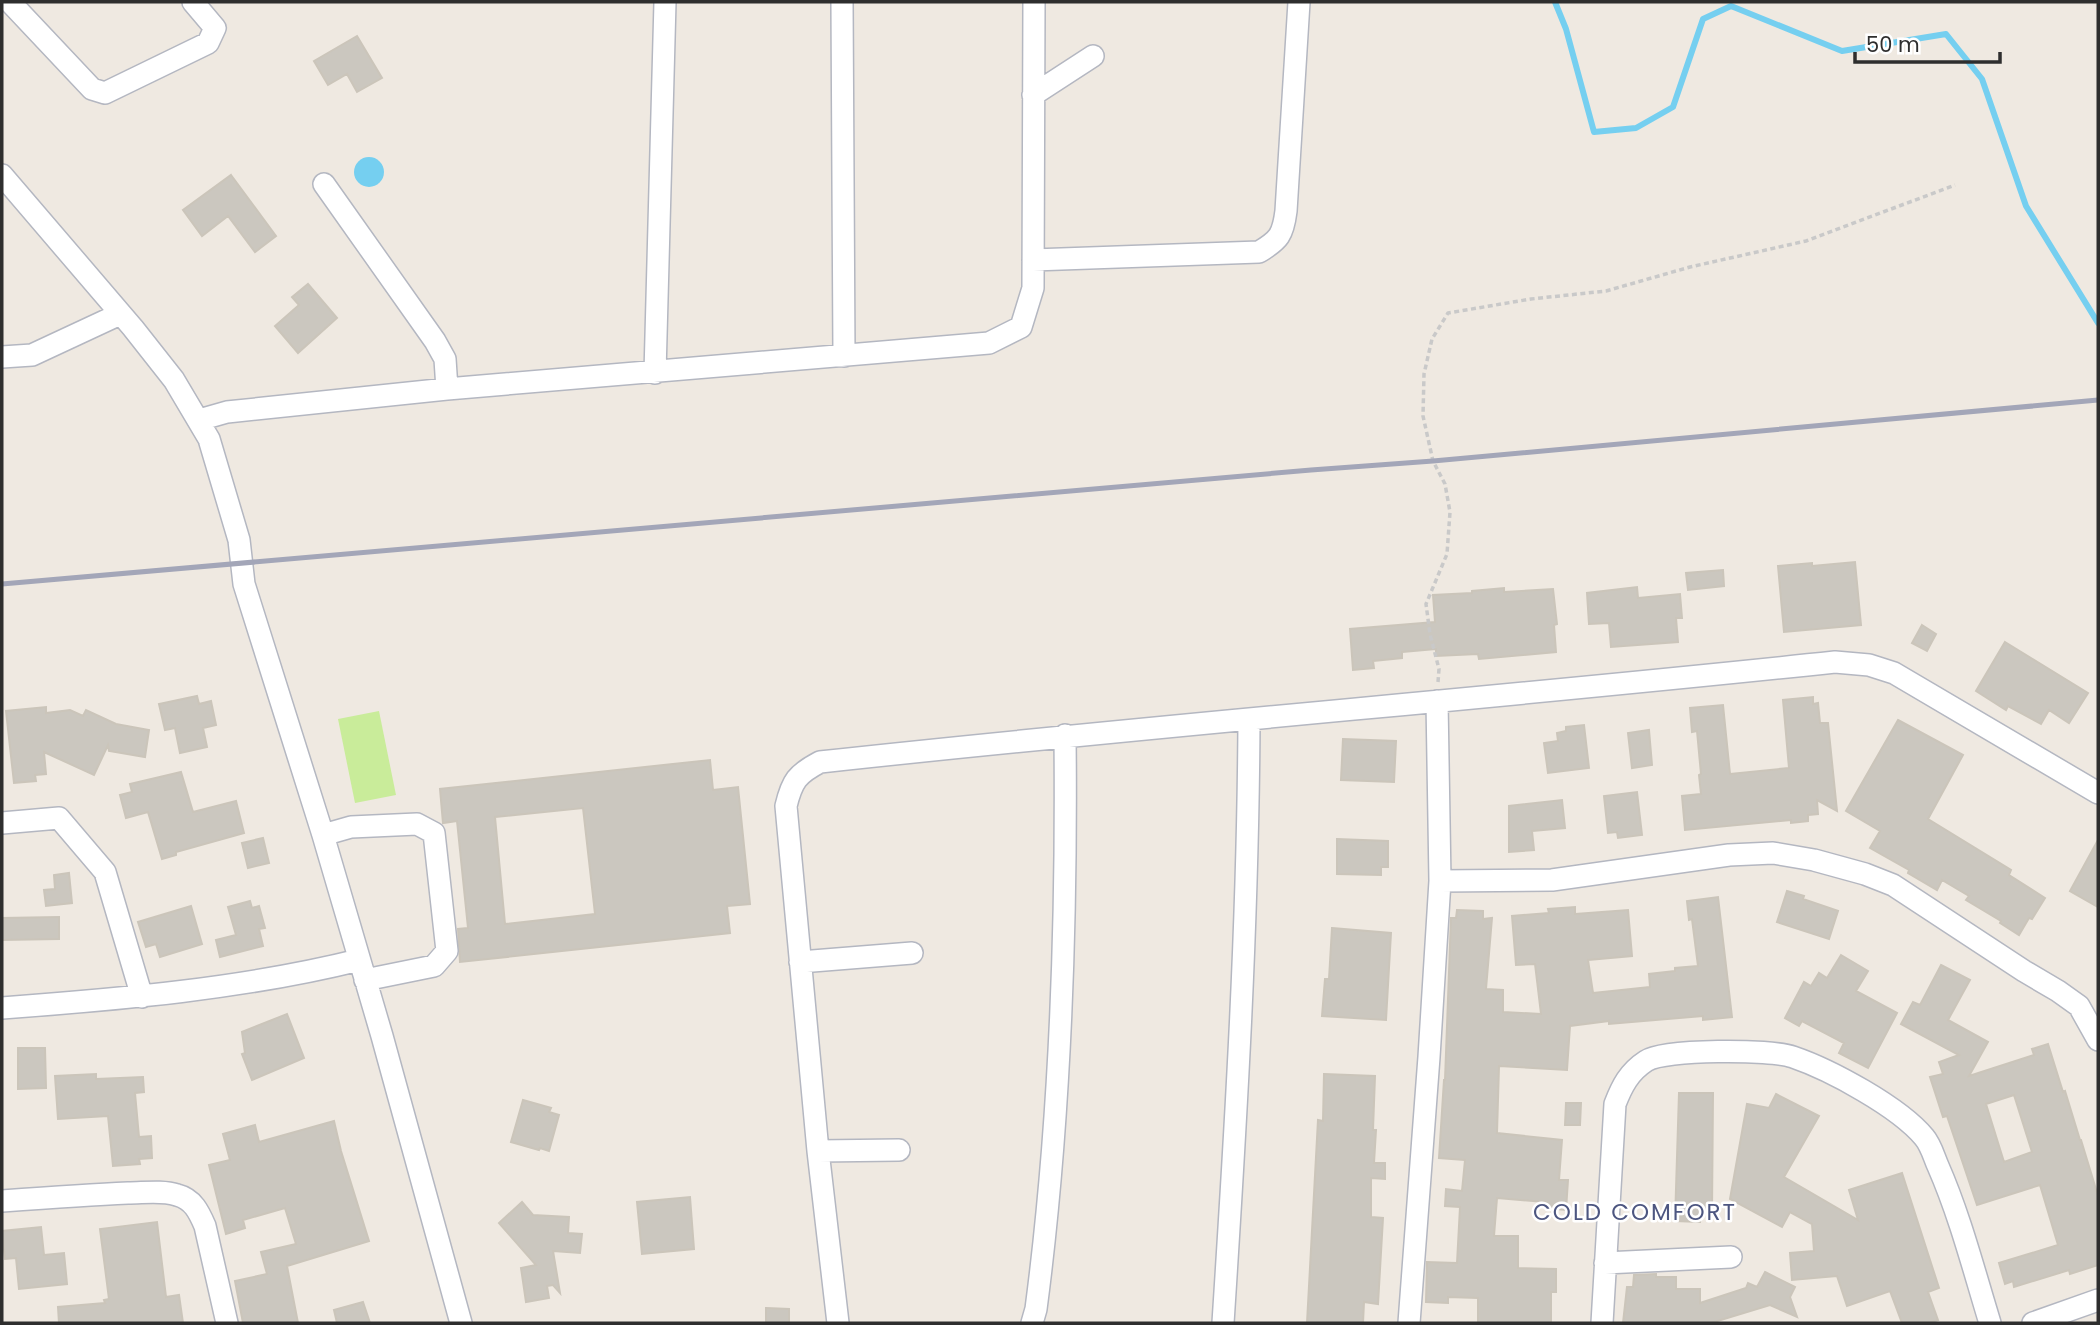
<svg xmlns="http://www.w3.org/2000/svg" width="2100" height="1325" viewBox="0 0 2100 1325" font-family="Poppins,sans-serif">
  <rect width="100%" height="100%" fill="#efe9e1"/>
  <path fill="#c9ec9a" d="M379,711L396,795L355,803L338,719Z"/>
  <path fill="#75cff0" d="M354 172a15 15 0 1 1 30 0a15 15 0 1 1-30 0Z"/>
  <g fill="none" stroke-linecap="round" stroke-linejoin="round">
    <path stroke="#75cff0" stroke-width="6" d="M1555,2L1566,29L1594,132L1636,128L1673,107L1703,19L1731,6L1842,51L1946,34L1982,79L2026,206L2098,323"/>
  </g>
  <path fill="#cbc7bf" stroke="#cbc5ba" stroke-width="2" fill-rule="evenodd" d="M357,36L382,78L357,92L347,74L328,85L314,61Z
    M231,175L276,236L255,252L228,216L202,236L183,210Z
    M308,284L337,318L298,353L275,326L299,305L292,297Z
    M1855,562L1861,625L1784,632L1778,566L1812,563V566Z
    M1723,570L1724,586L1688,590L1686,573Z
    M1637,587L1638,598L1680,594L1682,618H1676L1678,642L1611,647L1609,623L1589,624L1587,593Z
    M1504,588V592L1553,589L1557,624L1554,625L1556,652L1479,659L1478,654L1436,656V649L1402,652V658L1373,661L1374,668L1353,670L1350,629L1435,622L1433,595L1472,593V591Z
    M1922,625L1936,634L1927,651L1912,643Z
    M2005,642L2088,693L2069,723L2049,710L2041,724L2008,706L2006,710L1976,691Z
    M197,696L199,704L211,701L216,725L203,728L207,747L180,753L175,728L165,730L159,704Z
    M1813,697V704L1818,703L1820,723H1828L1837,811L1817,800L1818,814L1808,815V821L1791,823V820L1685,830L1682,796L1701,794L1699,775L1701,774L1697,731L1692,732L1690,708L1723,705L1730,774L1789,768L1783,700Z
    M46,707V713L70,710L83,716L86,710L116,724L149,730L145,757L109,751L108,745L94,775L44,752L46,774L35,775L36,781L14,783L6,711Z
    M1898,720L1963,755L1928,819L2011,870L2009,875L2045,898L2032,919L2029,918L2019,935L2000,923L2001,921L1966,900L1969,896L1942,880L1937,890L1908,873L1909,870L1870,848L1880,831L1846,811Z
    M1584,725L1589,768L1548,773L1544,743L1558,741L1557,733L1566,731V727Z
    M1649,730L1652,765L1632,768L1628,733Z
    M1343,739L1396,741L1394,782L1341,780Z
    M710,760L713,790L738,787L750,904L727,906L730,933L460,962L458,929L468,928L457,821L443,823L440,789ZM583,808L595,914L505,924L495,817Z
    M181,772L193,812L236,801L244,833L176,852V855L162,859L148,812L126,818L120,795L132,792L130,784Z
    M1637,792L1642,835L1618,838L1617,832L1608,833L1604,796Z
    M1562,800L1565,828L1532,831L1534,850L1509,852V806Z
    M263,838L269,863L248,868L242,843Z
    M1337,839L1388,841V867H1381V875L1337,874Z
    M2098,840V907L2070,891Z
    M69,873L72,903L46,906L44,890L55,889L54,875Z
    M1787,891L1804,896L1803,899L1838,911L1829,939L1777,922Z
    M1718,897L1732,1017L1703,1020V1016L1609,1024V1021L1570,1026L1567,1070L1499,1066L1497,1133L1562,1140L1559,1180H1568L1566,1210L1545,1208V1202L1497,1198L1494,1236H1518V1268L1556,1269V1292H1551V1323H1478V1298L1448,1297V1303L1426,1302L1427,1262L1457,1263L1460,1207L1445,1206L1446,1189L1462,1191L1465,1160L1439,1158L1444,1080H1445L1451,918H1456L1457,910L1483,911V919L1492,918L1486,989L1503,990V1012L1541,1014L1535,964L1516,965L1512,916L1549,913L1548,909L1575,907V914L1628,910L1632,956L1588,960L1593,993L1650,987L1649,974L1675,971V968L1698,966L1692,919L1689,920L1687,901Z
    M250,901L252,908L259,906L265,928L259,929L263,946L220,957L216,940L236,935L228,907Z
    M191,906L202,944L160,957L156,944L146,947L138,922Z
    M59,917V939L2,940V918Z
    M1332,928L1391,933L1386,1020L1322,1016L1325,979H1329Z
    M1841,955L1868,971L1856,991L1897,1013L1868,1068L1839,1053L1844,1043L1802,1021L1799,1026L1785,1018L1804,982L1811,986L1819,973L1827,978Z
    M1941,965L1970,980L1948,1020L1988,1042L1969,1076L2034,1055L2032,1049L2048,1044L2063,1092L2065,1091L2080,1140H2081L2098,1196V1265L2070,1274L2069,1270L2014,1287L2013,1281L2005,1284L1999,1263L2058,1245L2040,1185L1977,1205L1947,1116L1943,1117L1930,1077L1943,1074L1939,1062L1959,1055L1901,1024L1913,1002L1920,1005ZM2014,1095L2032,1152L2004,1162L1986,1104Z
    M287,1014L304,1058L252,1080L242,1054L245,1053L242,1032Z
    M18,1048H45L46,1088L18,1089Z
    M96,1074V1079L143,1077L144,1092L135,1093L139,1137L151,1136L152,1158L139,1159L140,1164L113,1166L108,1116L58,1119L55,1076Z
    M1324,1074L1375,1076L1373,1130H1376L1374,1163H1385V1179L1371,1178V1217L1383,1218L1378,1304L1364,1302L1363,1323H1307L1318,1120L1323,1121Z
    M1679,1093H1713L1712,1213L1700,1212V1222L1675,1221Z
    M1776,1094L1819,1116L1784,1177L1858,1220L1849,1190L1902,1173L1939,1288L1928,1292L1938,1320L1929,1323H1902L1890,1291L1847,1306L1837,1276L1792,1280L1790,1253L1814,1251L1812,1224L1790,1212L1782,1227L1730,1199L1747,1104L1769,1108Z
    M523,1100L551,1108L549,1112L559,1115L549,1151L540,1148L539,1150L511,1142Z
    M1566,1103H1581L1580,1125H1565Z
    M334,1121L341,1151L369,1241L287,1266L298,1323H243L235,1281L267,1274L261,1252L296,1244L285,1208L243,1220L245,1228L226,1234L209,1165L230,1160L223,1134L255,1125L259,1142Z
    M690,1197L694,1249L642,1254L637,1202Z
    M522,1202L533,1215L569,1217L568,1233L582,1234L580,1253L553,1251L560,1293L553,1285L547,1286L549,1298L526,1302L521,1268L536,1265L499,1223Z
    M157,1222L166,1297L179,1295L183,1323H59L58,1307L105,1303L104,1300L109,1299L100,1229Z
    M41,1227L44,1255L64,1253L67,1284L19,1289L16,1258L5,1259L2,1231Z
    M1765,1272L1795,1287L1790,1297L1797,1317L1770,1305L1711,1323H1623L1627,1287H1633L1634,1275L1656,1274V1277H1676V1289H1700V1303L1746,1288L1748,1283L1757,1287Z
    M363,1302L370,1323H337L334,1310Z
    M766,1308L789,1309V1323H766Z"/>
  <g fill="none" stroke-linecap="round" stroke-linejoin="round">
    <g stroke="#b4b7c1" stroke-width="24">
      <path id="minor" d="M10,2L92,89L105,93L208,43L215,28L193,2
        M842,2L844,356
        M1033,95L1093,56
        M2,175L133,328L174,380L209,439L239,540L244,584L323,835L382,1036L461,1323
        M324,184L435,341L445,359L447,389
        M1033,260L1259,252C1279,240 1283,235 1286,211L1299,2
        M2,357L32,355L120,314
        M655,373L665,2
        M199,420L227,412L447,389L989,343L1021,327L1033,288L1034,2
        M2,823L59,818L105,872L142,997
        M323,835L351,827L417,824L434,833L447,951L434,966L365,980
        M1440,881L1552,880L1729,855L1773,853L1814,860L1865,874L1893,885L2024,971L2058,991L2079,1006L2098,1040
        M800,962L912,953
        M2,1008C121,999 242,989 359,960
        M818,1151L899,1150
        M2,1201C44,1198 86,1195 128,1193C144,1193 162,1190 177,1195C193,1199 199,1212 205,1226L227,1323
        M1605,1263L1731,1257
        M838,1323L818,1151L786,806C792,781 797,774 820,762C1158,725 1497,698 1835,662L1869,665L1894,673L2098,793
        M1032,1323L1036,1309C1061,1119 1067,927 1065,735
        M1223,1323C1236,1122 1248,922 1249,720
        M1409,1323L1429,1057L1440,881L1437,701
        M1602,1323L1615,1104C1622,1086 1629,1072 1646,1061C1664,1049 1771,1049 1793,1057C1831,1070 1899,1107 1924,1137C1931,1145 1934,1157 1938,1166C1960,1216 1974,1271 1990,1323
        M2033,1323L2098,1300"/>
    </g>
    <path stroke="#c9c9c9" stroke-width="3.5" stroke-dasharray="5 3.5" stroke-linecap="butt" d="M1438,682L1439,669L1430,634L1426,604L1447,554L1450,512L1445,484L1433,461L1423,416L1424,374L1432,339L1448,313L1531,299L1606,291L1690,267L1806,241L1955,185"/>
    <use href="#minor" stroke="#fff" stroke-width="21"/>
    <path stroke="#a3a6b8" stroke-width="5" d="M2,584L1311,470L1433,461L2098,400"/>
  </g>
  <g text-anchor="middle" dominant-baseline="central" stroke-width="5" stroke-linejoin="round" paint-order="stroke">
    <g font-size="23" letter-spacing="2" fill="#4d5680" stroke="#fff">
      <text x="1635" y="1212">COLD COMFORT</text>
    </g>
  </g>
  <rect width="2100" height="1325" fill="none" stroke="#2e2e2e" stroke-width="7"/>
  <path d="M1855 52v10h145v-10" fill="none" stroke="#2e2e2e" stroke-width="3.5"/>
  <text x="1866" y="52" font-size="21" fill="#2e2e2e" stroke="#ffffff" stroke-width="5" paint-order="stroke">50 m</text>
</svg>
